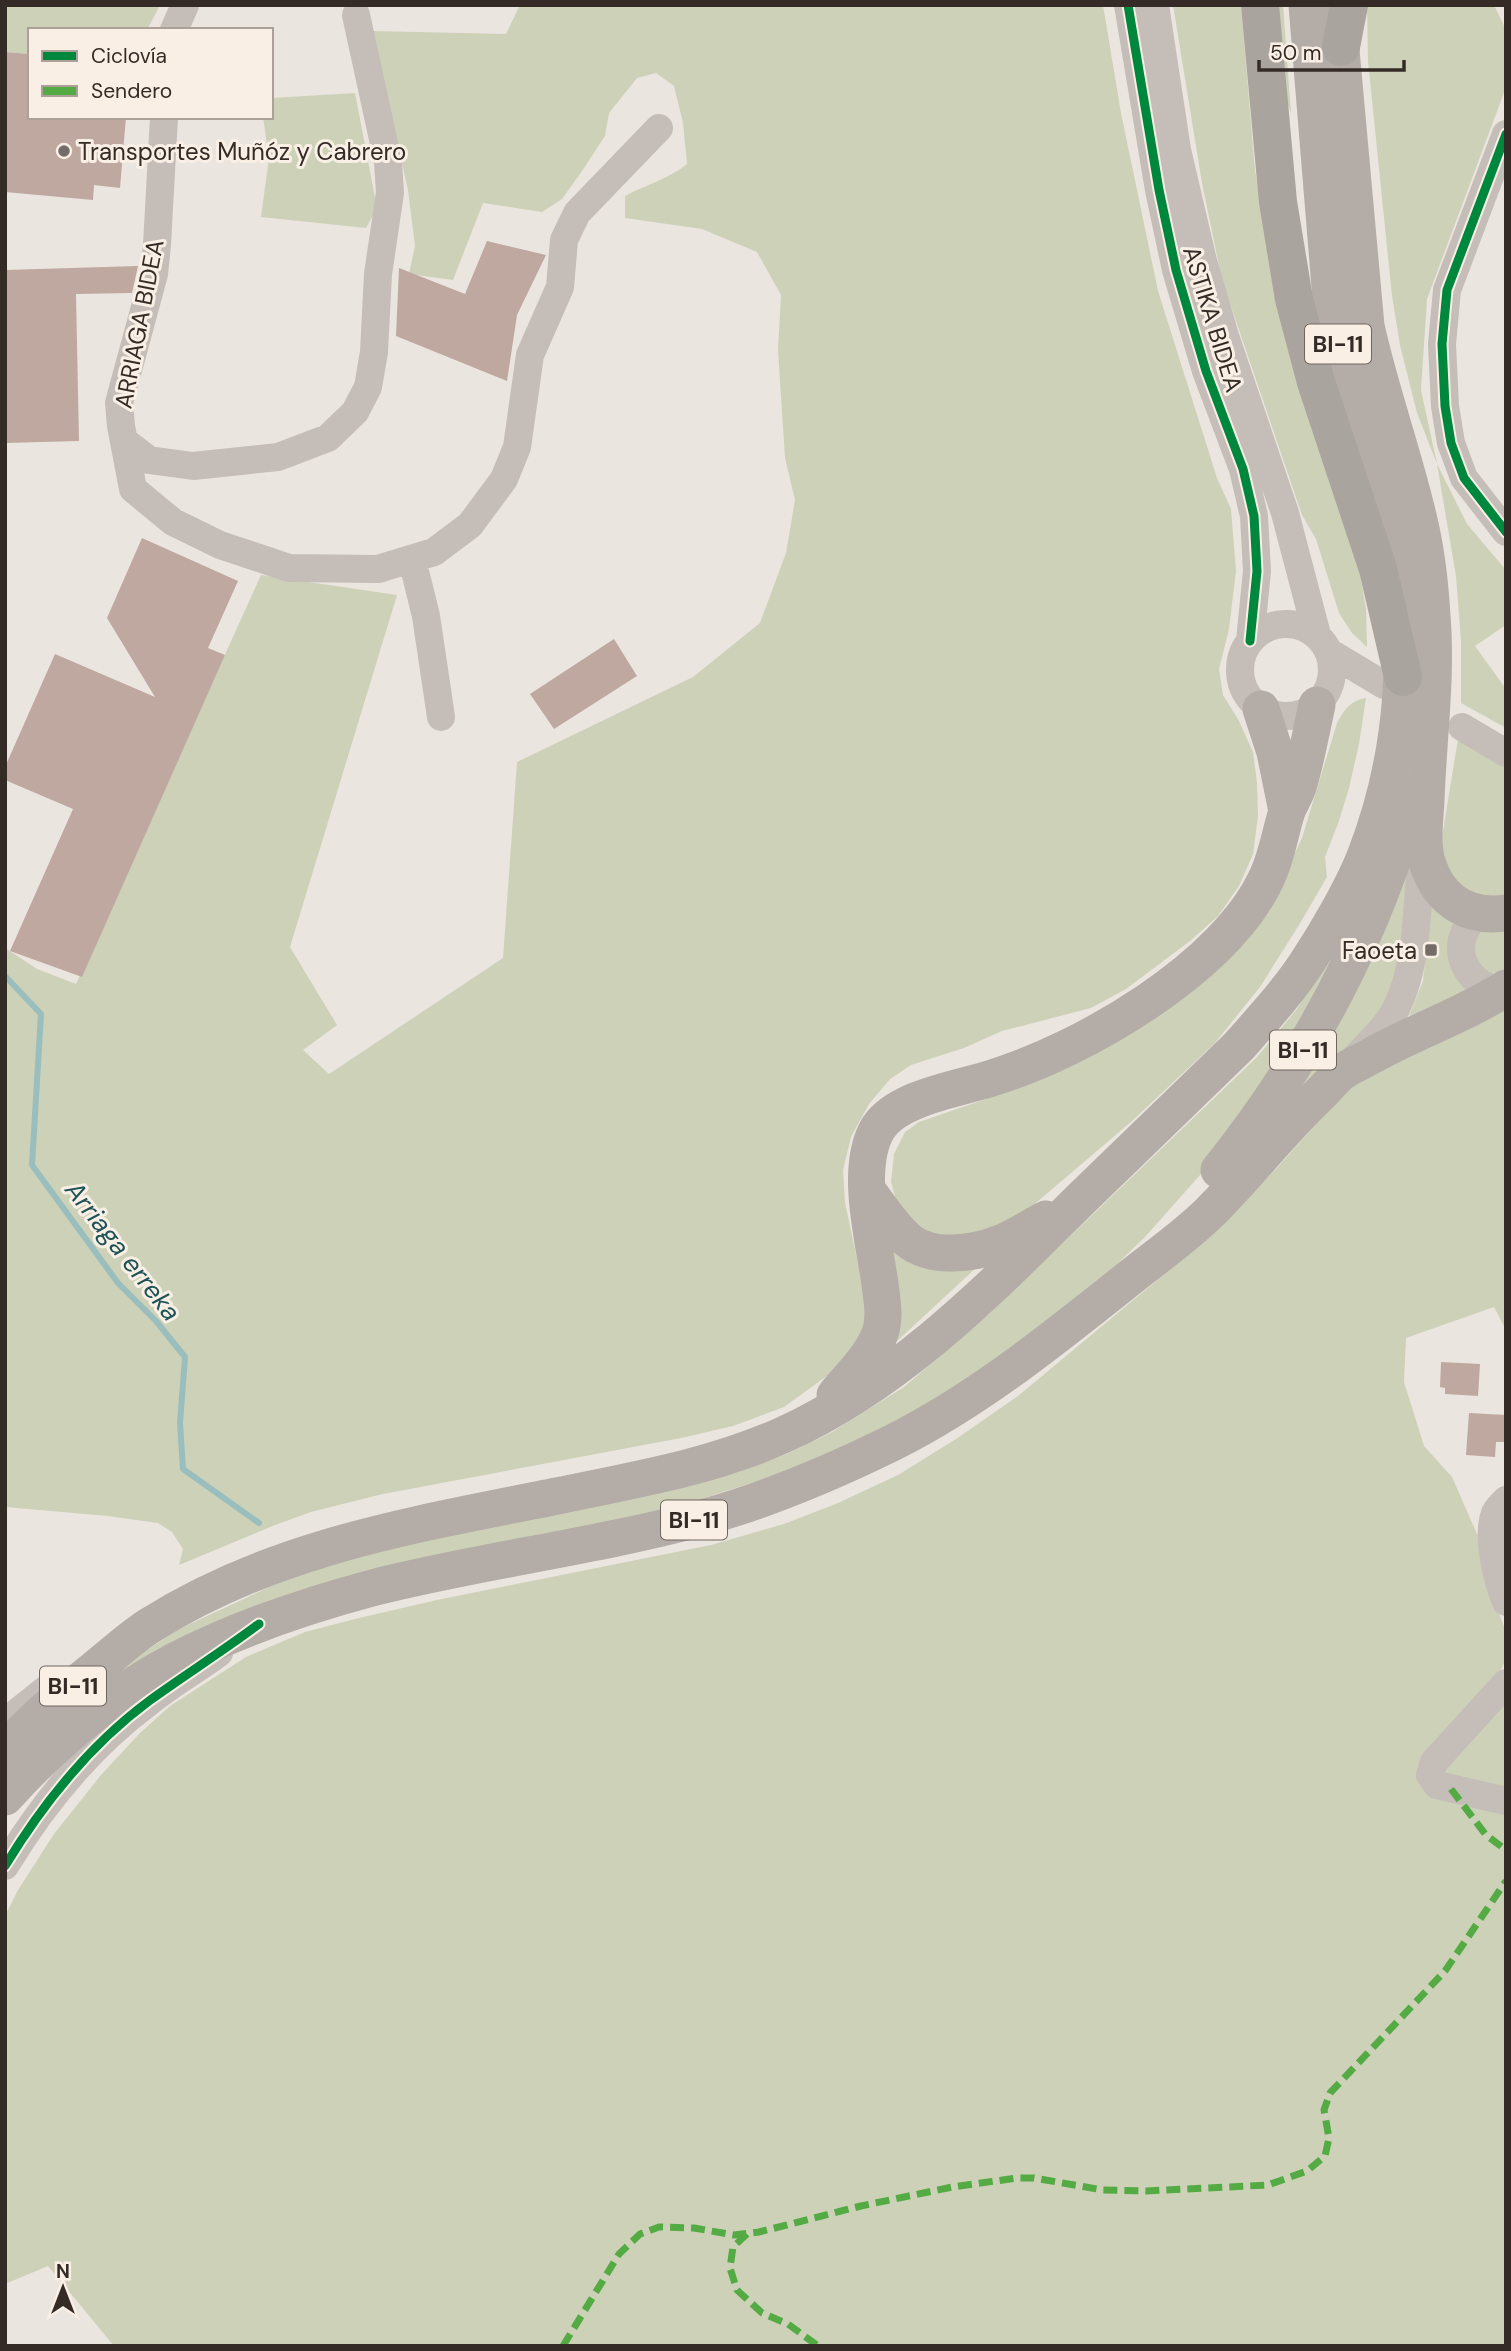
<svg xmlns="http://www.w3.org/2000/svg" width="1511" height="2351" viewBox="0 0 1511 2351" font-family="'DM Sans',sans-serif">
  <rect width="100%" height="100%" fill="#ebe5df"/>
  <path fill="#cdd1b8" d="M5,5H160L147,30H30V54L5,52Z
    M520,5H1103L1121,113L1158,291L1217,478L1231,509L1236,571L1229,629L1219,669L1223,695L1239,721L1253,752L1257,783L1258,816L1253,854L1239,886L1218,916L1190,941L1126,989L1091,1008L1002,1031L964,1048L911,1065L890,1079L869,1104L851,1137L843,1170L845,1203L865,1295V1324L856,1348L831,1373L784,1407L733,1426L681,1438L383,1494L311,1512L275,1525L179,1565L183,1549L172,1532L158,1523L108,1516L5,1507V948L37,969L76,984L261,575L397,595L290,947L337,1025L303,1050L329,1074L503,958L517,762L693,677L760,623L786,553L795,500L785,458L778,350L781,295L757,252L702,229L625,218V196C645,185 669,179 687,164L683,123L674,86L656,73L637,78L609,113L605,136L580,174L562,199L542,212L483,203L453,280L409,274L415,246L408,190L372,31L506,34Z
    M1173,5H1241L1255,170L1275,289L1356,549L1366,609L1367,647L1352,633L1339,613L1316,539L1302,515L1222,280L1202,183Z
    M1278,5H1283L1291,113L1287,103Z
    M1367,5H1494L1506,30L1505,90L1427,299L1421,390L1437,464L1467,524L1506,570V625L1475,646L1506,689V728L1461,703V641L1456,576L1437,464L1417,413L1400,345L1392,296L1368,61Z
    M355,93L377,208L366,228L261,217L269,158L263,117H271V98Z
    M1366,698L1359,744L1349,788L1339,821L1325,857L1327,877L1299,925L1260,987L1215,1043L1132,1121L1030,1208L989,1232L931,1237L913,1227L896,1200L891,1182L894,1154L905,1132L919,1122L986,1099L1282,880L1302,838L1337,723C1345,709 1350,701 1366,698Z
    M1458,739L1506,766V897C1464,897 1448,886 1441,843Z
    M1409,865L1395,991L1384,1013L1279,1114Z
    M1431,904L1457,924C1454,954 1443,973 1472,992L1409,1016L1423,981Z
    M1359,908L1322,996L1240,1130L1145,1237L1080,1300L971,1380L852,1445L767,1478L685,1504L579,1529L377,1570L5,1776L113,1672L179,1629L293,1576L396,1546L546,1516L736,1473L789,1453L832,1432L904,1387L989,1314L1257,1057L1297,1009Z
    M1506,928V971L1492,974L1473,963L1475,934L1481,930Z
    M1506,1004V1330L1494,1307L1406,1338L1404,1382L1424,1446L1452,1477L1484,1550L1489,1586L1506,1632V1659L1499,1674H1506V2346H114L48,2266L5,2284V1916L18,1890L54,1834L101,1775L139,1734L170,1706L246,1657L305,1632L359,1618L437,1600L711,1545L784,1524L838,1503L898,1475L956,1439L1018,1396L1191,1252L1276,1169L1351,1085Z
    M883,1232L978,1266L895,1343C907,1306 896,1268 883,1232Z"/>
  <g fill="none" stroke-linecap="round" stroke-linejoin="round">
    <path stroke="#9abebd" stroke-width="6" d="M5,976L41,1014L32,1165L118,1283L156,1321L185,1357L180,1423L183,1469L259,1523"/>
  </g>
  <path fill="#bfa8a0" d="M5,52L30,54V117H126L120,188L94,185L93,200L5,192Z
    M487,241L546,255L517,315L507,381L396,336L399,268L465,294Z
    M138,266L132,293L76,294L79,441L5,443V270Z
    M142,538L238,581L208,648L225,655L82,977L10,951L73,809L5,780V767L55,654L155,697L107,618Z
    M614,639L637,676L554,729L530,694Z
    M1441,1362L1480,1364L1478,1396L1445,1394V1388L1440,1387Z
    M1469,1413L1506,1415V1442H1496L1495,1457L1466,1455Z"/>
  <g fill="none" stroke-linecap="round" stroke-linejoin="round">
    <path stroke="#c4bdb8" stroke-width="28" d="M1128,5L1159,190L1176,270L1206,371L1243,469L1254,516L1257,571L1250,641
      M1155,5L1177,150L1203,261L1225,336L1285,513L1317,635
      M174,30L185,5
      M164,117L157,245L154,274L119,403L121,426L133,489L173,522L220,545L289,568L378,569L434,552L470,525L504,479L517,447L530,355L560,287L564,240L577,213L659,128
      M1506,134L1447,290L1442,344L1445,406L1451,443L1464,478L1506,532
      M124,441L149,460L193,466L278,457L328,438L355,412L368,387L374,352L378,274L390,193L388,162L356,15
      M412,559L426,616L441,717
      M1240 670a46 46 0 1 1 92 0a46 46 0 1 1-92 0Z
      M1329,652L1384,685
      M1462,727L1506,753
      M1479,913C1474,919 1468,924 1465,931C1452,960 1473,987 1502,991
      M1354,1059C1368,1044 1387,1027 1396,1009C1420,961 1415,904 1423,852
      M1506,1500C1502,1504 1497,1509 1495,1513C1486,1537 1497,1579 1506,1602
      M1506,1683L1434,1762L1430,1775L1437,1785L1506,1801
      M5,1722L49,1687
      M5,1866C42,1805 91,1745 149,1702C171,1684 196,1670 219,1653"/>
    <path stroke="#b3aca7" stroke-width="37" d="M1338,17L1366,326C1380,390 1403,452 1418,516C1426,548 1430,582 1432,616C1437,677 1428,740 1426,801C1425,821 1421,846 1428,865C1440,901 1468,918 1506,913
      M1261,709L1275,752L1287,811
      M1219,1170C1308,1059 1377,930 1413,792
      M868,1191C880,1207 893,1228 909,1241C932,1259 973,1254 998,1244C1015,1238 1030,1227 1046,1219
      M835,1395C850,1377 870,1358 879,1336C886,1319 882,1301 880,1284C874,1240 854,1168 878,1128C898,1097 958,1089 992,1078C1084,1050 1226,967 1267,877C1277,856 1280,833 1287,811C1290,803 1295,796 1298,787C1306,761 1311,732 1317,705
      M5,1751C31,1720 61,1696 91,1672C110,1657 129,1639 149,1626C276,1546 414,1525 557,1496C634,1480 712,1467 783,1435C900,1382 990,1289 1080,1200C1132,1149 1185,1098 1238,1047C1262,1020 1288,992 1308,961C1327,932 1354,886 1366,854C1404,755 1412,645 1390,541C1373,459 1343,383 1331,299L1307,5
      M5,1797C53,1744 112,1694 175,1661C237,1629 305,1606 372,1588C482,1560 596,1547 705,1517C770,1499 833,1472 892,1443C976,1401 1049,1342 1122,1284C1151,1260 1184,1238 1210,1212C1247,1175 1280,1133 1317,1097C1326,1089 1333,1079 1342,1072C1352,1065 1363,1061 1373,1055C1416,1031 1464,1015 1506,988"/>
    <path stroke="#aaa49e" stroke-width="38" d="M1260,5L1278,202L1294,299L1316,382L1378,569L1403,677
      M1341,47L1349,5"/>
    <path stroke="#54ab44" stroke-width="7" stroke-dasharray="14 7" stroke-linecap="butt" d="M1451,1789L1486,1835L1506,1850
      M747,2234L733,2247L730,2268L737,2290L762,2313L788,2324L818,2346
      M563,2346L619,2254L640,2234L659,2227L694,2228L734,2235L759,2232L861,2206L952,2187L1017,2178H1034L1103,2190L1146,2191L1268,2185L1307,2171L1325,2156L1329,2138L1324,2110L1330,2093L1445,1971L1506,1881"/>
    <g stroke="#f9efe5" stroke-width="13">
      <path id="cycleway" d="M1128,5L1159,190L1176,270L1206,371L1243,469L1254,516L1257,571L1250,641
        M1506,134L1447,290L1442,344L1445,406L1451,443L1464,478L1506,532
        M5,1866C42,1805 91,1744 149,1701C185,1675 223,1651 259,1624"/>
    </g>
    <use href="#cycleway" stroke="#00873e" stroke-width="9"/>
  </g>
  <g fill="#756c67" stroke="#f9efe5" stroke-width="2.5">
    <circle cx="64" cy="151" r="7"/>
    <rect x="1424" y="943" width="14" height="14" rx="3.5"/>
  </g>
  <g text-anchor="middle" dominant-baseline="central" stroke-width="6" stroke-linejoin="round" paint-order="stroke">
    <g fill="#f9efe5" stroke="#70665f" stroke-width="2">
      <rect x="1305" y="324.5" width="66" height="39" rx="5"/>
      <rect x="1270" y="1030.5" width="66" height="39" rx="5"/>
      <rect x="661" y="1500.5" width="66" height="39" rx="5"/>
      <rect x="40" y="1666.5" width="66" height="39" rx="5"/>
    </g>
    <g font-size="23" font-weight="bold" fill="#352b26">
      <text x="1338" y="344">BI-11</text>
      <text x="1303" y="1050">BI-11</text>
      <text x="694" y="1520">BI-11</text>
      <text x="73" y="1686">BI-11</text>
    </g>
    <g font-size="24" fill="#352b26" stroke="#f9efe5" text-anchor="start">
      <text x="78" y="151">Transportes Muñóz y Cabrero</text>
      <text x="1417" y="950" text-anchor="end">Faoeta</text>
    </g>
    <g font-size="24" fill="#352b26" stroke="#f9efe5">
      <text transform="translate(1213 319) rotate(73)">ASTIKA BIDEA</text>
      <text transform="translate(139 324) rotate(-79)">ARRIAGA BIDEA</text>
    </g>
    <g font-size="26" font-style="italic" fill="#1d5356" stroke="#f9efe5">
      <text transform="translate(123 1251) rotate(52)">Arriaga erreka</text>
    </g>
  </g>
  <rect width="1511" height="2351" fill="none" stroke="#352b26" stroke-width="14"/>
  <rect x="28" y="28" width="245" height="91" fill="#f9efe5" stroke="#aba199" stroke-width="2"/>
  <rect x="42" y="51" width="35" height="10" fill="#00873e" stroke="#aba199" stroke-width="2"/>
  <text x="91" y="63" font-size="21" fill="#352b26">Ciclovía</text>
  <rect x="42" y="86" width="35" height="10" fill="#54ab44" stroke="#aba199" stroke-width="2"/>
  <text x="91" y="98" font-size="21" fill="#352b26">Sendero</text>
  <g transform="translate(63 2288)" stroke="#f9efe5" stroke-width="5" paint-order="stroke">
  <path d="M0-5L12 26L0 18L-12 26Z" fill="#352b26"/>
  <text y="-10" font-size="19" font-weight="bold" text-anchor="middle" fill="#352b26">N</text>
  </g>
  <path d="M1259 60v10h145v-10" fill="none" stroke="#352b26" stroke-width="3.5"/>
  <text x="1270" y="60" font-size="21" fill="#352b26" stroke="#f9efe5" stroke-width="5" paint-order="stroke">50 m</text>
</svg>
